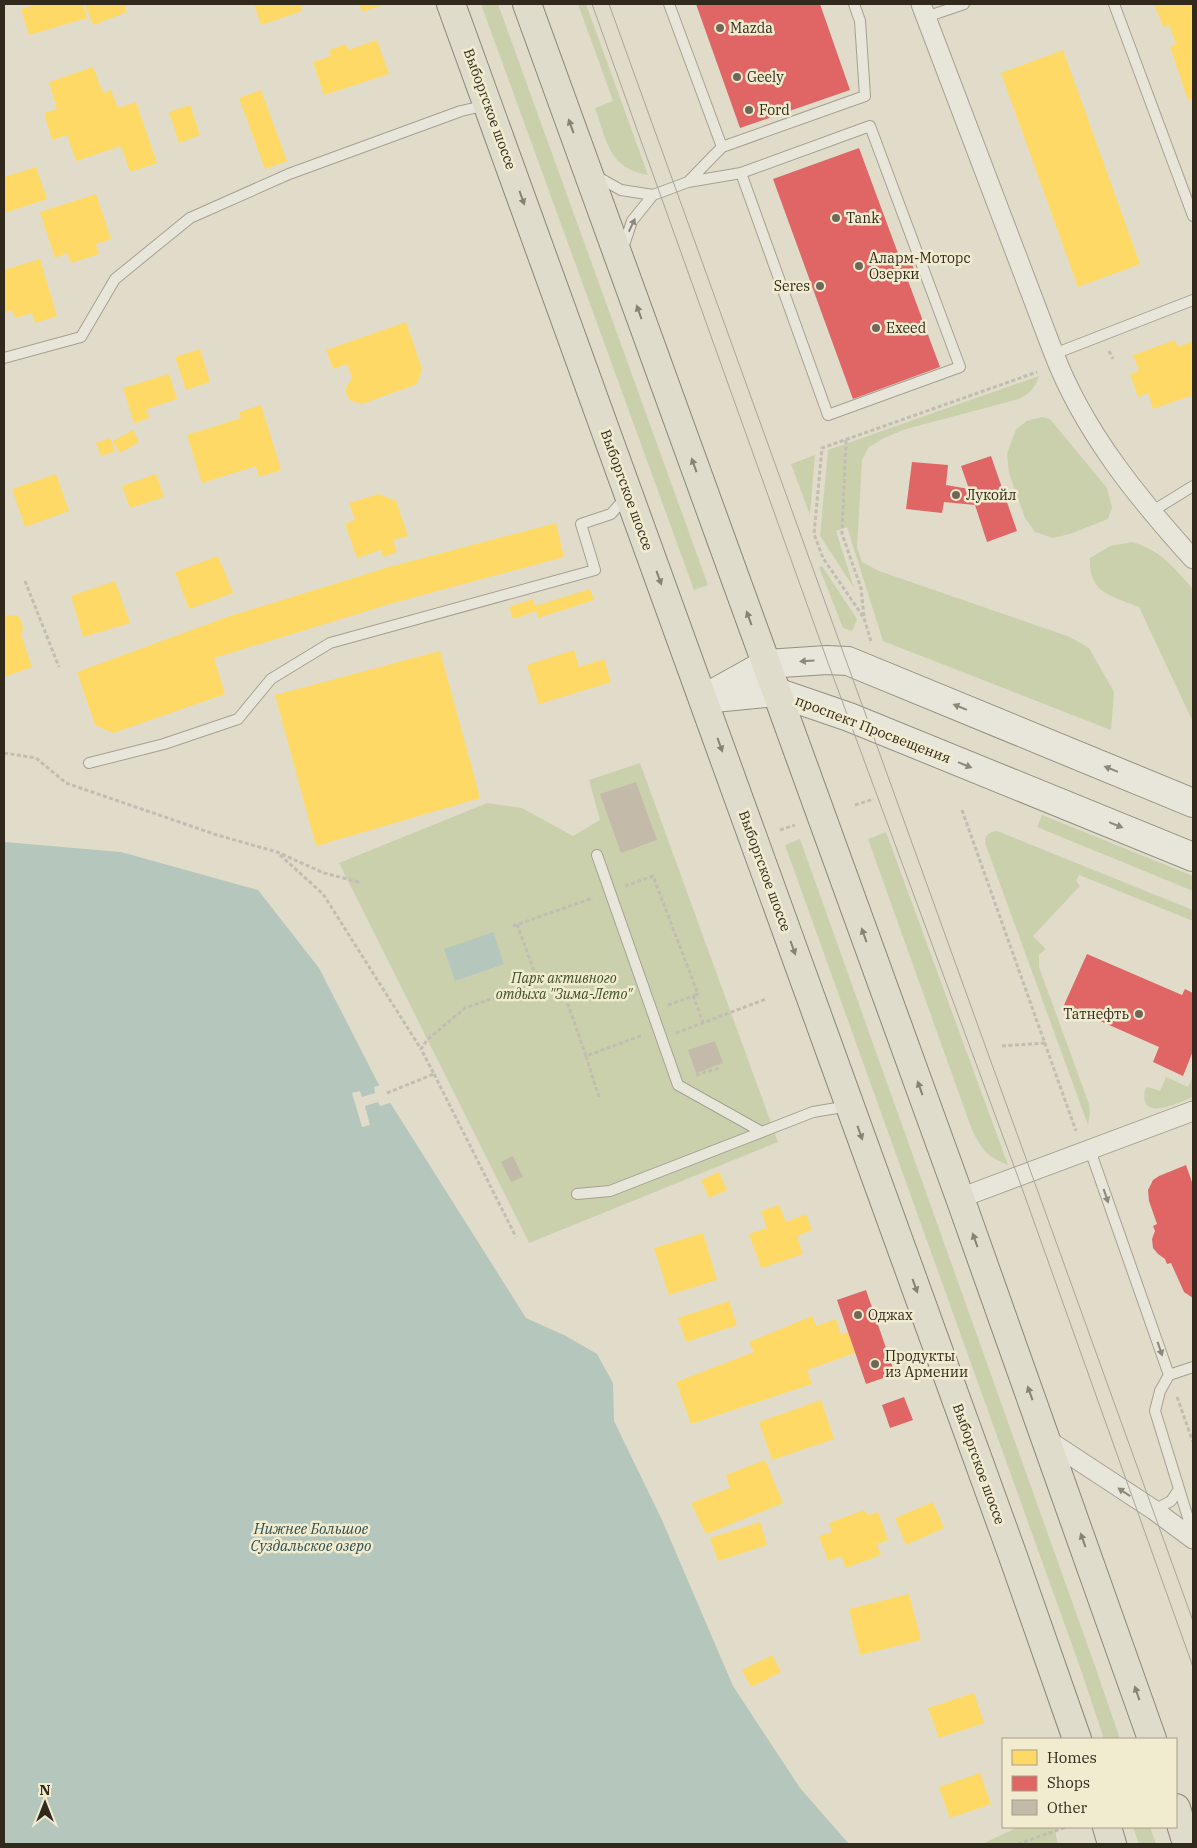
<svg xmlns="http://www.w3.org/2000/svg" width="1197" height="1848" viewBox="0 0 1197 1848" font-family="'IBM Plex Serif',serif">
  <rect width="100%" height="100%" fill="#e0dcc9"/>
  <path fill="#cbd0ac" d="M481,4H498L708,585L694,590Z
    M578,4H586L648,175C608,168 607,141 595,108L613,101Z
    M1039,376C1035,388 1030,393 1019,399L906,429L884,438L869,447L862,460L857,547L862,562L879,571L1070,637L1089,648L1114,692L1111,730L883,641L847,527L836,531L854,588L820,536L828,450Z
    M1042,417L1050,419L1107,488L1112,508L1108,519L1070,534L1053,538L1035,532L1025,518L1009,473L1007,454L1016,429L1027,421Z
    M815,455L810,515L791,464Z
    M1132,542C1161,550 1174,568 1193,589V722L1139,607C1111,596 1088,593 1090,558L1110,546Z
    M822,566L857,619L852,631L843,628L819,567Z
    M640,763L778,1142L529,1243L339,863L487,803L522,808L573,836L600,820L589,780Z
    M1042,815L1193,876V891L1037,827Z
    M997,831L1193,910V921L1079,875L1076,881L1080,886L1033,936L1046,949L1039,955V967L1089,1104L1090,1113L1088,1125L985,843C985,835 988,832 997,831Z
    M886,832L1008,1165C986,1156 983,1151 972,1130L868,839Z
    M800,839L1095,1666L1120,1739H1104L1081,1670L785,845Z
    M1193,1075V1097C1179,1102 1138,1124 1145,1089L1148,1087L1160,1091L1166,1077L1188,1087Z
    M1018,1827H1054L1058,1844H982Z
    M1133,1827H1150L1156,1844H1139Z"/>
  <path fill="#b5c6bc" d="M4,842L121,852L258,890L319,968L379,1085L526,1318L566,1336L597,1354L613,1383L614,1421L662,1520L733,1686L800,1788L849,1844H4Z
    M493,932L504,964L455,981L444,949Z"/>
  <path fill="#e0dcc9" d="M382,1085L387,1093L390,1103L380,1106L378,1102L365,1106L370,1125L362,1127L352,1093L360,1091L362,1097L375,1093L374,1087Z"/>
  <path fill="#ffd966" d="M38,4H83L87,18L29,35L21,9Z
    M85,4H124L127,12L93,25Z
    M254,4H300L302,11L261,25Z
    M359,4H385L362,12Z
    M1154,4H1193V98L1188,100L1170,47L1176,44L1169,25L1163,27Z
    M377,40L389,74L324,95L313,62L331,56L329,50L346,44L348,50Z
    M1063,50L1140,264L1078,287L1001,73Z
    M93,67L103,93L111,90L118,108L136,102L157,163L130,172L121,146L76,161L67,135L52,140L44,113L57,109L49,82Z
    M261,90L287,161L265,169L239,98Z
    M190,105L200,135L179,143L169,112Z
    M36,167L47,199L4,213V177Z
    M96,194L111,239L96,244L99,254L71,263L67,253L55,258L40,212Z
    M40,259L57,316L35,323L32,313L15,318L12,310L4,313V270Z
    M406,322L422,369L417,384L362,404L349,400L345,389L352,378L347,364L333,369L326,350Z
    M1175,340L1178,347L1193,341V395L1153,409L1148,393L1138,397L1130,374L1139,371L1133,355Z
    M200,349L210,382L186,390L175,357Z
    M169,374L177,399L146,409L149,418L134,423L123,388Z
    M261,405L281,470L259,477L256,466L202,483L187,435L241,418L239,412Z
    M133,430L139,442L120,453L113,441Z
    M110,438L115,451L101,456L96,443Z
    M56,474L69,511L25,527L12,489Z
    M156,474L164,497L130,508L122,486Z
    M379,494L396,501L408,536L393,540L397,552L383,557L381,550L357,558L345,524L355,520L349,503Z
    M556,523L564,557L393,603L214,658L225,694L113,733L95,725L77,672L227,617L389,567Z
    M218,556L233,593L189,609L175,572Z
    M115,581L130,623L83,637L71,596Z
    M590,589L594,600L538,618L536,611L513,619L509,607L533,599L535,606Z
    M8,615L18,616L21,620L23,629L21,634L32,667L4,677V640L7,639L4,637V616Z
    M574,650L579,667L604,659L611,682L539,704L527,665Z
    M440,651L480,798L316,846L275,695Z
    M719,1172L727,1190L709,1198L701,1180Z
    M779,1205L786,1222L806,1214L812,1230L797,1236L803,1254L761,1268L749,1234L767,1228L761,1211Z
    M703,1233L717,1280L669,1295L654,1248Z
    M729,1301L737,1325L686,1342L678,1318Z
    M812,1316L816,1326L836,1319L841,1335L848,1332L855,1353L807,1370L812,1384L691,1424L676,1382L754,1352L749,1342Z
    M821,1400L834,1439L772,1460L759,1422Z
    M765,1460L783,1503L706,1534L691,1503L730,1488L726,1475Z
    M933,1502L944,1528L906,1545L895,1518Z
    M864,1510L868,1515L878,1512L888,1540L877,1544L881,1555L846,1568L841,1556L828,1561L819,1536L832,1532L829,1523Z
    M760,1522L767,1545L718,1561L710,1538Z
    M909,1594L921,1640L860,1655L849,1609Z
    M772,1655L781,1672L751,1687L742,1670Z
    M974,1693L984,1723L939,1738L928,1708Z
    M980,1773L991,1804L950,1818L939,1787Z"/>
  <path fill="#e06666" d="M696,4H820L850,90L740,128Z
    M859,148L899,256L908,253L916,275L907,278L940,367L853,399L773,179Z
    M991,456L1017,531L987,542L975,505L944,502L942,513L906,509L912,462L948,465L946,485L969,489L961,466Z
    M1087,954L1182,995L1185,989L1193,993V1051L1183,1076L1153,1062L1159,1047L1064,1005Z
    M1186,1165L1193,1185V1298L1184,1292L1171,1263L1167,1264L1165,1259L1158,1254L1153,1248L1152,1239L1155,1231L1153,1226L1157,1224L1149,1201L1148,1190L1153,1180L1159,1176Z
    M866,1290L895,1374L866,1384L837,1300Z
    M904,1397L913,1420L890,1428L882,1405Z"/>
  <path fill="#c3baaa" d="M636,782L657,840L621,853L600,794Z
    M715,1041L723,1063L696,1073L688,1050Z
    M513,1156L523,1177L511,1182L501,1162Z"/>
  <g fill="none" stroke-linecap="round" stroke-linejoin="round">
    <g stroke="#a5a093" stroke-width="12">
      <path id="lane" d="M669,4L722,147
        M1114,4L1193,216
        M926,17L964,4
        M596,176L621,190L653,195
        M688,182L722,147L865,96L860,21L854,4
        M622,251L632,221L653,195L688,182L741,173L870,126L960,367L828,415L741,173
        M1054,354L1193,300
        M4,358L81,337L115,279L190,218L289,174L461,111L487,105
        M1151,512L1193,486
        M89,763L164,744L238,719L271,679L330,643L595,570L581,524L611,514L626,497
        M597,855L678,1085L762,1132
        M1090,1150L1169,1375
        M577,1194L610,1191L813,1112L849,1106
        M1193,1367L1169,1375L1160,1391L1155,1411L1193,1534
        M1154,1510L1171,1501L1179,1489"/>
    </g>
    <g stroke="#a5a093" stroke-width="21">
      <path id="street" d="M921,4L1054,354C1084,432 1138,498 1193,559
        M960,1198L1193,1111
        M1046,1439L1154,1510L1193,1539"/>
    </g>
    <g stroke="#949083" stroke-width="30">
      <path id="secondary" d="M714,698L776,692L849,717L1193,857
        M703,699L766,664L827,660L848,661L1193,803"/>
    </g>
    <g stroke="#8a8679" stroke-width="30">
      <path id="primary" d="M451,4L1014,1559L1077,1739
        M527,4L960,1198L1152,1739
        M1176,1808L1187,1844
        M1107,1827L1112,1844"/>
    </g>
    <path stroke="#c1bdb2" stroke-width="3" stroke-dasharray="4 2.5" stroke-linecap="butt" d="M1109,351L1113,359
      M846,440L842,534L861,588L864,616
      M25,581L59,667
      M871,641L864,618L823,558L814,534L822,448L1037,372
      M4,753L36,758L66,783L217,835L277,852L324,873L359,882
      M855,805L874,799
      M962,810L1076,1131
      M780,830L795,825
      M280,855L323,894L421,1049
      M625,886L653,876L698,994L693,996
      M517,924L538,982
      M513,926L593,898
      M668,1005L693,996L703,1022
      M676,1033L766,999
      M1002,1046L1045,1043
      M586,1056L599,1097
      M434,1074L516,1237
      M696,1075L719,1068
      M387,1093L434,1074L421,1049L427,1040L465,1008L558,976L586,1056L643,1035
      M1177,1397L1193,1442
      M1018,1844L1066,1827"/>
    <use href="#lane" stroke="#e8e6da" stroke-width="10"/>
    <use href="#street" stroke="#e8e6da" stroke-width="19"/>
    <use href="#secondary" stroke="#e8e6da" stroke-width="28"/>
    <use href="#primary" stroke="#e0dccc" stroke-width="28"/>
    <path stroke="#a8a59b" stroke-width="1" d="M592,4L827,660L1018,1177L1193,1667
      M609,4L1193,1621"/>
  </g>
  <defs><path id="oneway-solid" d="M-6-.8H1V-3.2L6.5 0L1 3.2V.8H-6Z" transform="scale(1.25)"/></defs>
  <g fill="#898274">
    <use href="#oneway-solid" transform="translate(571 126) rotate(-110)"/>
    <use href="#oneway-solid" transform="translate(522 198) rotate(70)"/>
    <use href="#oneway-solid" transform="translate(639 312) rotate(-110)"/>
    <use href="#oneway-solid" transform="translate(694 465) rotate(-110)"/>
    <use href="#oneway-solid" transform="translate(659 578) rotate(70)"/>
    <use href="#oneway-solid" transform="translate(749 618) rotate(-110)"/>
    <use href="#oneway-solid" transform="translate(720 745) rotate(70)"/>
    <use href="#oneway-solid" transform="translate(864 935) rotate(-110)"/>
    <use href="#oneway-solid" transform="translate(793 948) rotate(70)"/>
    <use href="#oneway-solid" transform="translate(920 1088) rotate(-110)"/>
    <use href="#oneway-solid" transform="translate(860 1133) rotate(70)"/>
    <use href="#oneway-solid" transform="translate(975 1240) rotate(-110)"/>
    <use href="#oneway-solid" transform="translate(915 1286) rotate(70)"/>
    <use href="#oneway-solid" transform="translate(1030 1393) rotate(-110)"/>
    <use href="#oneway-solid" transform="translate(1083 1540) rotate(-110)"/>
    <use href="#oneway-solid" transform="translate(1137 1693) rotate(-109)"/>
  </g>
  <g fill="#8d887c">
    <use href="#oneway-solid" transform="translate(632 225) rotate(-65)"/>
    <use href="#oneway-solid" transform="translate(807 661) rotate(176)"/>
    <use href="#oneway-solid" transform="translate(960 707) rotate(-158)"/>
    <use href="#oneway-solid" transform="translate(965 765) rotate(22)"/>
    <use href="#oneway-solid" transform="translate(1111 769) rotate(-158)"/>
    <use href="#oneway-solid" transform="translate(1116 825) rotate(22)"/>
    <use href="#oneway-solid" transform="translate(1106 1196) rotate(71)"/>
    <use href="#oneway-solid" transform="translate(1160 1349) rotate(71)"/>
    <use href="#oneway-solid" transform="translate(1124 1492) rotate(-146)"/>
  </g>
  <g fill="#6f6859" stroke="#f1eccf" stroke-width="2">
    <circle cx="720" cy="28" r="5"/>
    <circle cx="737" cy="77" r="5"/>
    <circle cx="749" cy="110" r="5"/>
    <circle cx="836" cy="218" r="5"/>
    <circle cx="859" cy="266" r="5"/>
    <circle cx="820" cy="286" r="5"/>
    <circle cx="876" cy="328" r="5"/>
    <circle cx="956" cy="495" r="5"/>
    <circle cx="1139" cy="1014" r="5"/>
    <circle cx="858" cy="1315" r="5"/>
    <circle cx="875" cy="1364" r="5"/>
  </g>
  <g text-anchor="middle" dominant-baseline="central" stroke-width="5" stroke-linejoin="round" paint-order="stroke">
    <g font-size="14" fill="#32291d" stroke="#f1eccf" text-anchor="start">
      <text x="730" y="28">Mazda</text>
      <text x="747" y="77">Geely</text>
      <text x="759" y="110">Ford</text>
      <text x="846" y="218">Tank</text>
      <text x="869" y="258">Аларм-Моторс<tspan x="869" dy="16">Озерки</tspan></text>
      <text x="810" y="286" text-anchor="end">Seres</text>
      <text x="886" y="328">Exeed</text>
      <text x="966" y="495">Лукойл</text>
      <text x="1129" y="1014" text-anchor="end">Татнефть</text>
      <text x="868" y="1315">Оджах</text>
      <text x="885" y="1356">Продукты<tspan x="885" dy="16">из Армении</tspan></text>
    </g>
    <g font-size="14" fill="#32291d" stroke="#f1eccf">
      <text transform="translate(490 109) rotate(70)">Выборгское шоссе</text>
      <text transform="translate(627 490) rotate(70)">Выборгское шоссе</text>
      <text transform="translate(873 729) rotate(21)">проспект Просвещения</text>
      <text transform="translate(765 871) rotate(70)">Выборгское шоссе</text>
      <text transform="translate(979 1464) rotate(70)">Выборгское шоссе</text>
    </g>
    <g font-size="14" font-style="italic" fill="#3e4c25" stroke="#f1eccf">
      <text x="564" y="978">Парк активного<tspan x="564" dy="16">отдыха "Зима-Лето"</tspan></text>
    </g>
    <g font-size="15" font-style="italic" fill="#2d4e50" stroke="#f1eccf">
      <text x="311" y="1528">Нижнее Большое<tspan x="311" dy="17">Суздальское озеро</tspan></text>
    </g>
  </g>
  <rect width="1197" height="1848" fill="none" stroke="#32291d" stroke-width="10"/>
  <rect x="1002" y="1738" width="175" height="90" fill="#f1eccf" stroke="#a59e88"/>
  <rect x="1012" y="1750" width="25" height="15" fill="#ffd966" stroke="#a59e88"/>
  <text x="1047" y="1763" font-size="15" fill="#32291d">Homes</text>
  <rect x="1012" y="1776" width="25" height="15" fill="#e06666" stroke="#a59e88"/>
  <text x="1047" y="1788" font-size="15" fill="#32291d">Shops</text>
  <rect x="1012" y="1800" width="25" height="15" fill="#c3baaa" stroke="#a59e88"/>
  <text x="1047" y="1813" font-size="15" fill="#32291d">Other</text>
  <g transform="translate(45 1803)" stroke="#f1eccf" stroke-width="4" paint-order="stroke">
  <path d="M0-4L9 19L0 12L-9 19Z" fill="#32291d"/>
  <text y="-8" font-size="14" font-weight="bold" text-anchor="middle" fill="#32291d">N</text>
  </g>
</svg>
